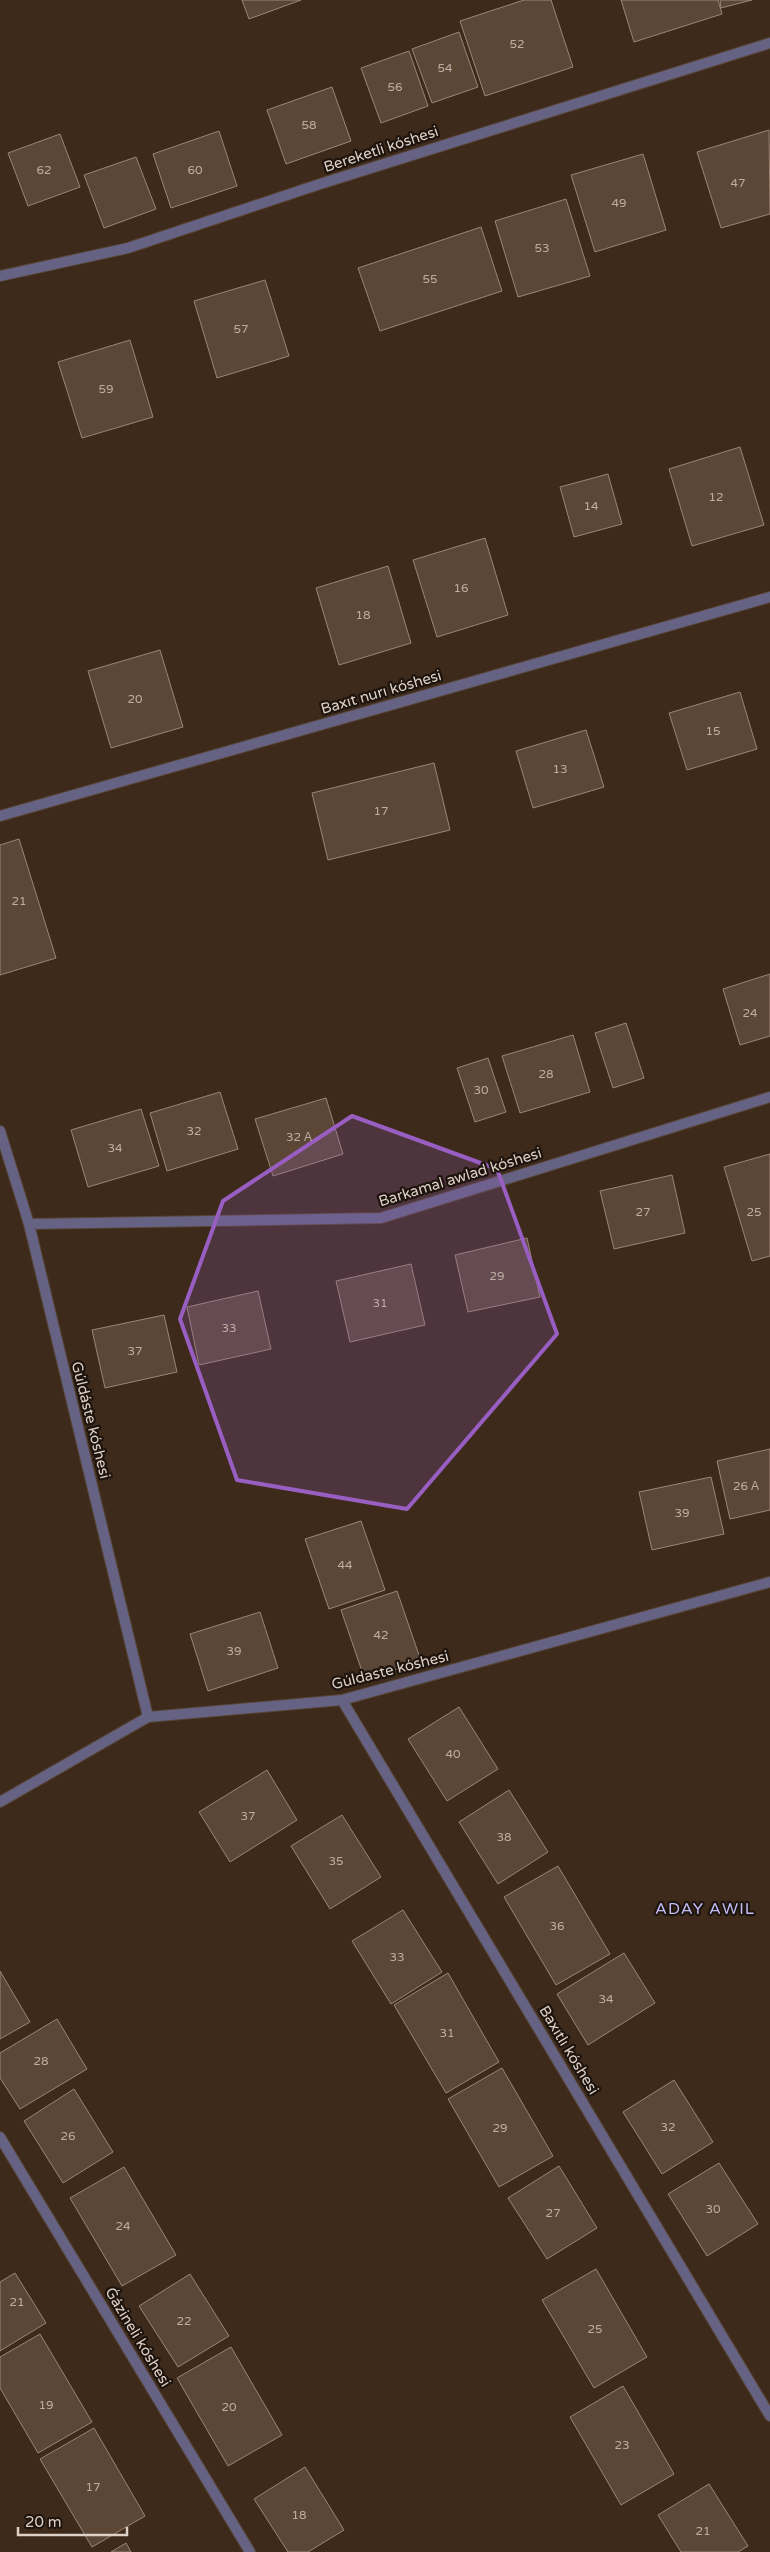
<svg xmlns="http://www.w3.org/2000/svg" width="770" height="2552" viewBox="0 0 770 2552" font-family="'Varela Round',sans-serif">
  <rect width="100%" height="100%" fill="#3d2a1b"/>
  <path fill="#5c4737" stroke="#9c8574" d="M242,0H301L249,19Z
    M524,0H551L573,67L485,96L460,21Z
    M621,0H718L722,14L634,42Z
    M720,0H752L721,8Z
    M459,32L478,87L432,103L412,49Z
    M409,51L428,106L381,123L361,68Z
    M332,87L351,141L286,164L267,110Z
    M769,130L770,214L721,228L697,152Z
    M219,131L237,186L171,208L153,154Z
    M60,134L80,187L28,206L8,153Z
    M643,154L666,230L595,252L571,175Z
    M136,157L156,209L104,228L84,175Z
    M566,199L590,276L518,297L495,221Z
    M481,227L502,291L380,331L358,268Z
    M265,280L289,356L217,378L194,301Z
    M130,340L153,417L82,438L58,362Z
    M740,447L764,525L692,546L669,469Z
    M608,474L622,524L574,537L560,487Z
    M485,538L508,615L437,637L413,560Z
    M388,566L411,643L339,665L316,588Z
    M160,650L183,727L111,748L88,671Z
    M740,692L757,749L687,770L669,713Z
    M586,730L604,787L533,808L516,751Z
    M434,763L450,830L328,860L312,793Z
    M19,839L56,958L0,975V845Z
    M770,974V1036L740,1045L723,989Z
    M626,1023L644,1078L613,1088L595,1033Z
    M573,1035L590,1092L520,1113L502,1056Z
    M488,1058L506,1112L475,1122L457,1068Z
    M220,1092L238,1149L167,1171L150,1113Z
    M326,1098L343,1154L273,1176L255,1119Z
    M141,1109L159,1166L88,1187L71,1130Z
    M770,1154V1256L752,1261L724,1167Z
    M672,1175L685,1233L614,1249L600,1191Z
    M527,1238L540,1297L468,1312L455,1255Z
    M411,1264L425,1325L350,1342L336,1281Z
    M258,1291L271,1349L199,1365L187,1307Z
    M164,1315L177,1372L105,1388L92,1330Z
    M770,1449V1510L730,1519L717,1461Z
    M711,1477L724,1534L652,1550L639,1492Z
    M361,1521L385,1590L329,1609L305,1539Z
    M397,1591L421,1661L365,1680L341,1610Z
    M260,1612L278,1668L208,1691L190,1634Z
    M459,1707L498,1769L447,1801L408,1739Z
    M267,1770L297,1820L230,1862L199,1812Z
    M509,1790L548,1852L498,1884L459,1822Z
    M342,1815L381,1877L330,1909L291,1846Z
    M558,1866L610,1954L556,1985L504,1897Z
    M403,1910L442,1972L391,2004L352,1941Z
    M624,1953L655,2003L588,2045L557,1994Z
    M0,1971L30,2022L0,2039Z
    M448,1973L499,2062L446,2093L394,2005Z
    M57,2019L87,2069L20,2109L0,2078V2053Z
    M502,2068L553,2156L499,2187L448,2099Z
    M674,2080L713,2142L662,2174L623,2112Z
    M74,2089L113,2152L63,2183L24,2121Z
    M719,2163L758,2224L707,2256L668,2194Z
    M559,2166L597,2228L547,2259L508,2198Z
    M124,2167L176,2255L122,2286L70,2198Z
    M596,2269L647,2357L594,2388L542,2300Z
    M15,2273L46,2323L0,2351V2282Z
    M190,2274L229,2336L178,2367L139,2306Z
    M40,2334L92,2422L38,2453L0,2388V2357Z
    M231,2347L282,2435L228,2466L177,2378Z
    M623,2386L674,2474L621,2505L570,2417Z
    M94,2428L145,2516L92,2547L40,2459Z
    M305,2467L344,2530L308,2552H288L254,2499Z
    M709,2484L748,2546L738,2552H681L658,2515Z
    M126,2543L131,2552H111Z"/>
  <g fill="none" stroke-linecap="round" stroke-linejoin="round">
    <g stroke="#574537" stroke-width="12">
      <path id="street" d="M0,276L128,248L320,184L770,43
        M0,816L770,597
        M0,1131L29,1224L148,1717
        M29,1224L381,1218L770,1097
        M342,1700L770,2416
        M0,1802L148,1717L342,1700L770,1582
        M0,2137L250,2552"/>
    </g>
    <use href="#street" stroke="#666283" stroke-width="10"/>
  </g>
  <path fill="#985ec1" fill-opacity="0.2" stroke="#985ec1" stroke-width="4" stroke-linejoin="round" d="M352,1116L497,1169L557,1334L407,1509L237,1480L180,1319L223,1201Z"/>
  <g text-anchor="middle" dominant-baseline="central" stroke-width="4.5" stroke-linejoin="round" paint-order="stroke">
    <g font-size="12" fill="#bdaea3">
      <text x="517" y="44">52</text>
      <text x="445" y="68">54</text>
      <text x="395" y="87">56</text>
      <text x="309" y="125">58</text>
      <text x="44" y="170">62</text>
      <text x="195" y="170">60</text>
      <text x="738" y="183">47</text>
      <text x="619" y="203">49</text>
      <text x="542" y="248">53</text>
      <text x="430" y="279">55</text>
      <text x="241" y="329">57</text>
      <text x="106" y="389">59</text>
      <text x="716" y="497">12</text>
      <text x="591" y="506">14</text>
      <text x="461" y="588">16</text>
      <text x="363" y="615">18</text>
      <text x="135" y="699">20</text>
      <text x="713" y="731">15</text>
      <text x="560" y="769">13</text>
      <text x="381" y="811">17</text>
      <text x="19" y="901">21</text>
      <text x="750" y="1013">24</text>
      <text x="546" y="1074">28</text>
      <text x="481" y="1090">30</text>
      <text x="194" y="1131">32</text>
      <text x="299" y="1137">32 А</text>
      <text x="115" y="1148">34</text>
      <text x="643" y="1212">27</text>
      <text x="754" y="1212">25</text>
      <text x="497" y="1276">29</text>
      <text x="380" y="1303">31</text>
      <text x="229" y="1328">33</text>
      <text x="135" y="1351">37</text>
      <text x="746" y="1486">26 А</text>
      <text x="682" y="1513">39</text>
      <text x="345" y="1565">44</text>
      <text x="381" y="1635">42</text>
      <text x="234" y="1651">39</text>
      <text x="453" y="1754">40</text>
      <text x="248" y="1816">37</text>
      <text x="504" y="1837">38</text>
      <text x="336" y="1861">35</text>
      <text x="557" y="1926">36</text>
      <text x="397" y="1957">33</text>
      <text x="606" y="1999">34</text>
      <text x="447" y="2033">31</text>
      <text x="41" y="2061">28</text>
      <text x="668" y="2127">32</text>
      <text x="500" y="2128">29</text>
      <text x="68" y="2136">26</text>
      <text x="713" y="2209">30</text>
      <text x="553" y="2213">27</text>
      <text x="123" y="2226">24</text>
      <text x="17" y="2302">21</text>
      <text x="184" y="2321">22</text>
      <text x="595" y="2329">25</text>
      <text x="46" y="2405">19</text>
      <text x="229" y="2407">20</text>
      <text x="622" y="2445">23</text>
      <text x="93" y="2487">17</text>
      <text x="299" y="2515">18</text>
      <text x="703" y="2531">21</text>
    </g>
    <g font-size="15" fill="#ddd1c7" stroke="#1d140e">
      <text transform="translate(381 149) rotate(-18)">Bereketli kóshesi</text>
      <text transform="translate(381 692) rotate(-16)">Baxıt nurı kóshesi</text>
      <text transform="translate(460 1177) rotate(-17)">Barkamal awlad kóshesi</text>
      <text transform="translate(91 1420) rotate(76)">Gúldáste kóshesi</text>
      <text transform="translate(390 1670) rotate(-14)">Gúldaste kóshesi</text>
      <text transform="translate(569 2050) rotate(59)">Baxıtlı kóshesi</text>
      <text transform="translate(138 2337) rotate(59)">Ǵázineli kóshesi</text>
    </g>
    <g font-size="16" letter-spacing="1" fill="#c3bdf6" stroke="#1d140e">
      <text x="705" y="1909">ADAY AWIL</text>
    </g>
  </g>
  <path d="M18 2527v8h109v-8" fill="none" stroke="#ddd1c7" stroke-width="2.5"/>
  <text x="25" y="2527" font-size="15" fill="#ddd1c7" stroke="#1d140e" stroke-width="4" paint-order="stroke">20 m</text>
</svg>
